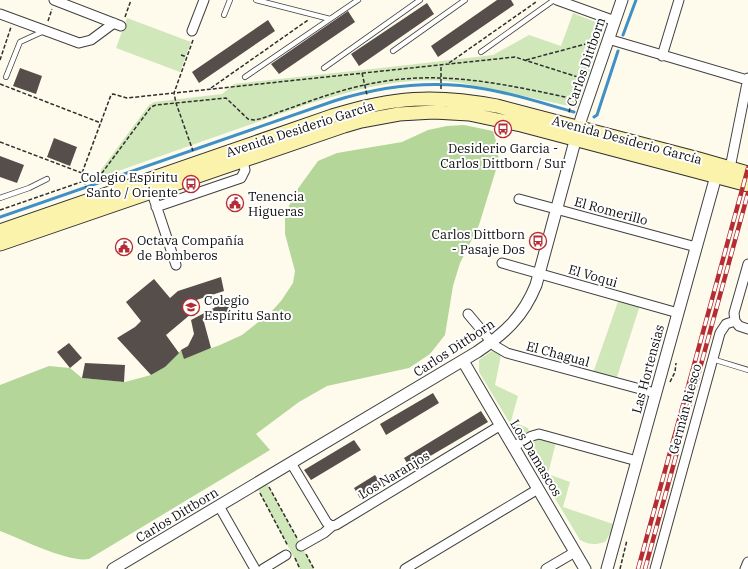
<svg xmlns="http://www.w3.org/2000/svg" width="748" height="569" viewBox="0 0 748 569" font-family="'IBM Plex Serif',serif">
  <rect width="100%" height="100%" fill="#fefbed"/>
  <path fill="#d0e7b9" d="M573,13L605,26L577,108C553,102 528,97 503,92C484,87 465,83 446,81C400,77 355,90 311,103L101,177V170L149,105L154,102L222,94L234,84L399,66L493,55L529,35L561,46Z
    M127,18L191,42L180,72L116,48Z
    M621,293L642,299L616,380L593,373Z
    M492,351L501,355L495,385L518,396L511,421L528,428L530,435L522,440L525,445L537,438L556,442L548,474L570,482L563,507L613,524L612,530L605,542C595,545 589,545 580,540L479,372V360Z
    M264,478L314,569H300L255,484Z"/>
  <path fill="#b5d699" d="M464,125L493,131L496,141L499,160L479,225L460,263L453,286L445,335L430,354L409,368L327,386L299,402L256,434L270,450L89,559C69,563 21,539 0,531V385L49,366L70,368L82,378L125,382L151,375L165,367L181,350L184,358L220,345L242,335L271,312L281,301L293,283L295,271L285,234V214L297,190L318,161L337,153L402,142L428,130L447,126Z"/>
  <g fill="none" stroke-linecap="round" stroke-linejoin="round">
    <path stroke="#3f90c6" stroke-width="3" d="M623,35L636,0
      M594,117L597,115L618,51
      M0,217L334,101C382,86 435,80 485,89C515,94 545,104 574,112"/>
  </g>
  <path fill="#554e4a" d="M497,0H511L514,5L438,57L431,46Z
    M427,3L434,14L359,66L351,54Z
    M348,11L355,22L279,74L271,64Z
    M268,20L275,31L199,83L192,72Z
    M20,68L42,76L36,94L13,86Z
    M54,138L77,147L70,166L47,157Z
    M0,156L24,165L17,183L0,177Z
    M221,277L224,291L184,304L191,314L166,335L179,353L165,367L151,375L117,338L135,327L141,321L126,302L154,279L170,298L178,291Z
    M227,301L230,313L204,322L211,348L184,359L181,350L188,346L194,334L191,320Z
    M69,343L82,358L70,368L57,352Z
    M85,363L125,365L124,382L82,378Z
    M433,393L439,403L386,435L380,424Z
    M481,411L488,422L410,468L404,458Z
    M354,440L361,450L311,480L304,470Z
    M375,475L382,485L360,498L354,488Z"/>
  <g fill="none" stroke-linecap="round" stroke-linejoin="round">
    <g stroke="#404040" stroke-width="6">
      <path id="service" d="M256,0L330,19
        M224,15L230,0
        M393,51L465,0
        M481,52L554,0
        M324,68L420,0
        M6,77L20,42L44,31
        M245,77L358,0
        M0,198L29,188L47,179
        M712,359L748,370"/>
    </g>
    <g stroke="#404040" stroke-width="11">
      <path id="minor" d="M54,0L121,26
        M557,0L615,21
        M0,14L79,43L91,40L114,23
        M192,31L204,0
        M608,39L747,80
        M662,56L679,0
        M730,168L748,78
        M150,187L176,265
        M519,199L696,247
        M156,207L241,178L245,170L242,156
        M502,263L678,313
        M468,314L495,346L507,353L655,393
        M735,321L734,313L748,264
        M735,321L739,326L748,329
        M513,447L532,436L539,434L637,461
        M291,463L327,523L332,526
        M219,506L255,569
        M301,546L324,533L332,526L336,525L501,425
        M263,569L286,555
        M405,569L538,489
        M546,569L575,552
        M655,569L720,333L726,324L735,321
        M745,569L748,562"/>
    </g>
    <g stroke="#404040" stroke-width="13">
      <path id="tertiary" d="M463,361L585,569
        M113,569L477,352C505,333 523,317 536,285L581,119L622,0
        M607,569L716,176"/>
    </g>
    <g stroke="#2f2f2f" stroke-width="15">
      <path id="secondary" d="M0,231L332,116C392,97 435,94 497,106L699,159L748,173
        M0,244L344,126L361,121L399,114L434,112L469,114L521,125L748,185"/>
    </g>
    <path stroke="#2f2f2f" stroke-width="1.5" stroke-dasharray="4 2" stroke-linecap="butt" d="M125,17L131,0
      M48,21L52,9
      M193,40L174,93L176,103L193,151
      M181,55L187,57
      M0,60L11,27
      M526,60L597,41
      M449,63L536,2
      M362,73L367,95
      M0,84L101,123
      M211,88L308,20
      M441,89V65
      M0,142L82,173
      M87,190L82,173L111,95L113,94L127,98L515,57L584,79
      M0,210L84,181L102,173L151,107L156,105L226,98L248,119L254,120C263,119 273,114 282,111C305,103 328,94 352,88C427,68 490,81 565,97L571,102L569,113
      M670,382L675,372L676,363
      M269,487L297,538
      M260,493L288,546
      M306,554L314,569
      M295,558L300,569
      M620,569L627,540"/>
    <use href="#service" stroke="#fff" stroke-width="4.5"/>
    <use href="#minor" stroke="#fff" stroke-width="9"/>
    <use href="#tertiary" stroke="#fff" stroke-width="11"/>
    <use href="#secondary" stroke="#fbf2ac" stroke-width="13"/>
    <g stroke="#b52c32" stroke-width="4.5">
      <path id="rail" d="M638,569L748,168
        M645,569L748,193"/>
    </g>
    <use href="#rail" stroke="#fff" stroke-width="3" stroke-dasharray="9" stroke-linecap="butt"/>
  </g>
  <defs>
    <g id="bus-ring" transform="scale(0.9)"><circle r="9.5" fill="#fff" stroke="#b52c32" stroke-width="1.5"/><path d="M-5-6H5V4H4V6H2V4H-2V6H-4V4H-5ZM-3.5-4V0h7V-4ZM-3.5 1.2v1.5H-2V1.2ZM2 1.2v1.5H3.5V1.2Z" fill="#b52c32"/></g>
    <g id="civic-ring" transform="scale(0.9)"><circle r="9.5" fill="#fff" stroke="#b52c32" stroke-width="1.5"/><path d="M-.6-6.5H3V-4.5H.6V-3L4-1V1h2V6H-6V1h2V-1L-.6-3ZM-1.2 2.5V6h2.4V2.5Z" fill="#b52c32"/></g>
    <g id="school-ring" transform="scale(0.9)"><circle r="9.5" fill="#fff" stroke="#b52c32" stroke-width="1.5"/><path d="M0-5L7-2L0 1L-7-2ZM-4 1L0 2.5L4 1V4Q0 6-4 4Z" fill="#b52c32"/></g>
  </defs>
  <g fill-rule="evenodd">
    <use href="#bus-ring" x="503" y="129"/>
    <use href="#bus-ring" x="191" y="184"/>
    <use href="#civic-ring" x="235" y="203"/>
    <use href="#bus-ring" x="538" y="241"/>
    <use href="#civic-ring" x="124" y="247"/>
    <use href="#school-ring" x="191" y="307"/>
  </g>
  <g text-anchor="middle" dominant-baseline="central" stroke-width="4" stroke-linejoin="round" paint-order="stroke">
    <g font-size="13" fill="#0d0d0d" stroke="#fff">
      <text transform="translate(586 62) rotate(-71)">Carlos Dittborn</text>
      <text transform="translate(300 129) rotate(-18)">Avenida Desiderio García</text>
      <text transform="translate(627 140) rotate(15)">Avenida Desiderio García</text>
      <text transform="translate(611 211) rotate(15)">El Romerillo</text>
      <text transform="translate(593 276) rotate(16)">El Voqui</text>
      <text transform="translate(454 348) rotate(-33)">Carlos Dittborn</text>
      <text transform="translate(558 354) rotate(15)">El Chagual</text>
      <text transform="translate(648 369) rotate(-75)">Las Hortensias</text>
      <text transform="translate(685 409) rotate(-75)">Germán Riesco</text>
      <text transform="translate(536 458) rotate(59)">Los Damascos</text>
      <text transform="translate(394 475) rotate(-31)">Los Naranjos</text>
      <text transform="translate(177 515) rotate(-31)">Carlos Dittborn</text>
    </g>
    <g font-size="13" fill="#0d0d0d" stroke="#fff" text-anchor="start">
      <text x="503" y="148" text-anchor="middle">Desiderio Garcia -<tspan x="503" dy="15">Carlos Dittborn / Sur</tspan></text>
      <text x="178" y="177" text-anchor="end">Colegio Espiritu<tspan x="178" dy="15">Santo / Oriente</tspan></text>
      <text x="248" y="196">Tenencia<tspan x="248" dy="15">Higueras</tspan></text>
      <text x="525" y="234" text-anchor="end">Carlos Dittborn<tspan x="525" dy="15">- Pasaje Dos</tspan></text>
      <text x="137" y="240">Octava Compañía<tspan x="137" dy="15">de Bomberos</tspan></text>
      <text x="204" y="300">Colegio<tspan x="204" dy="15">Espíritu Santo</tspan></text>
    </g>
  </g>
</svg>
